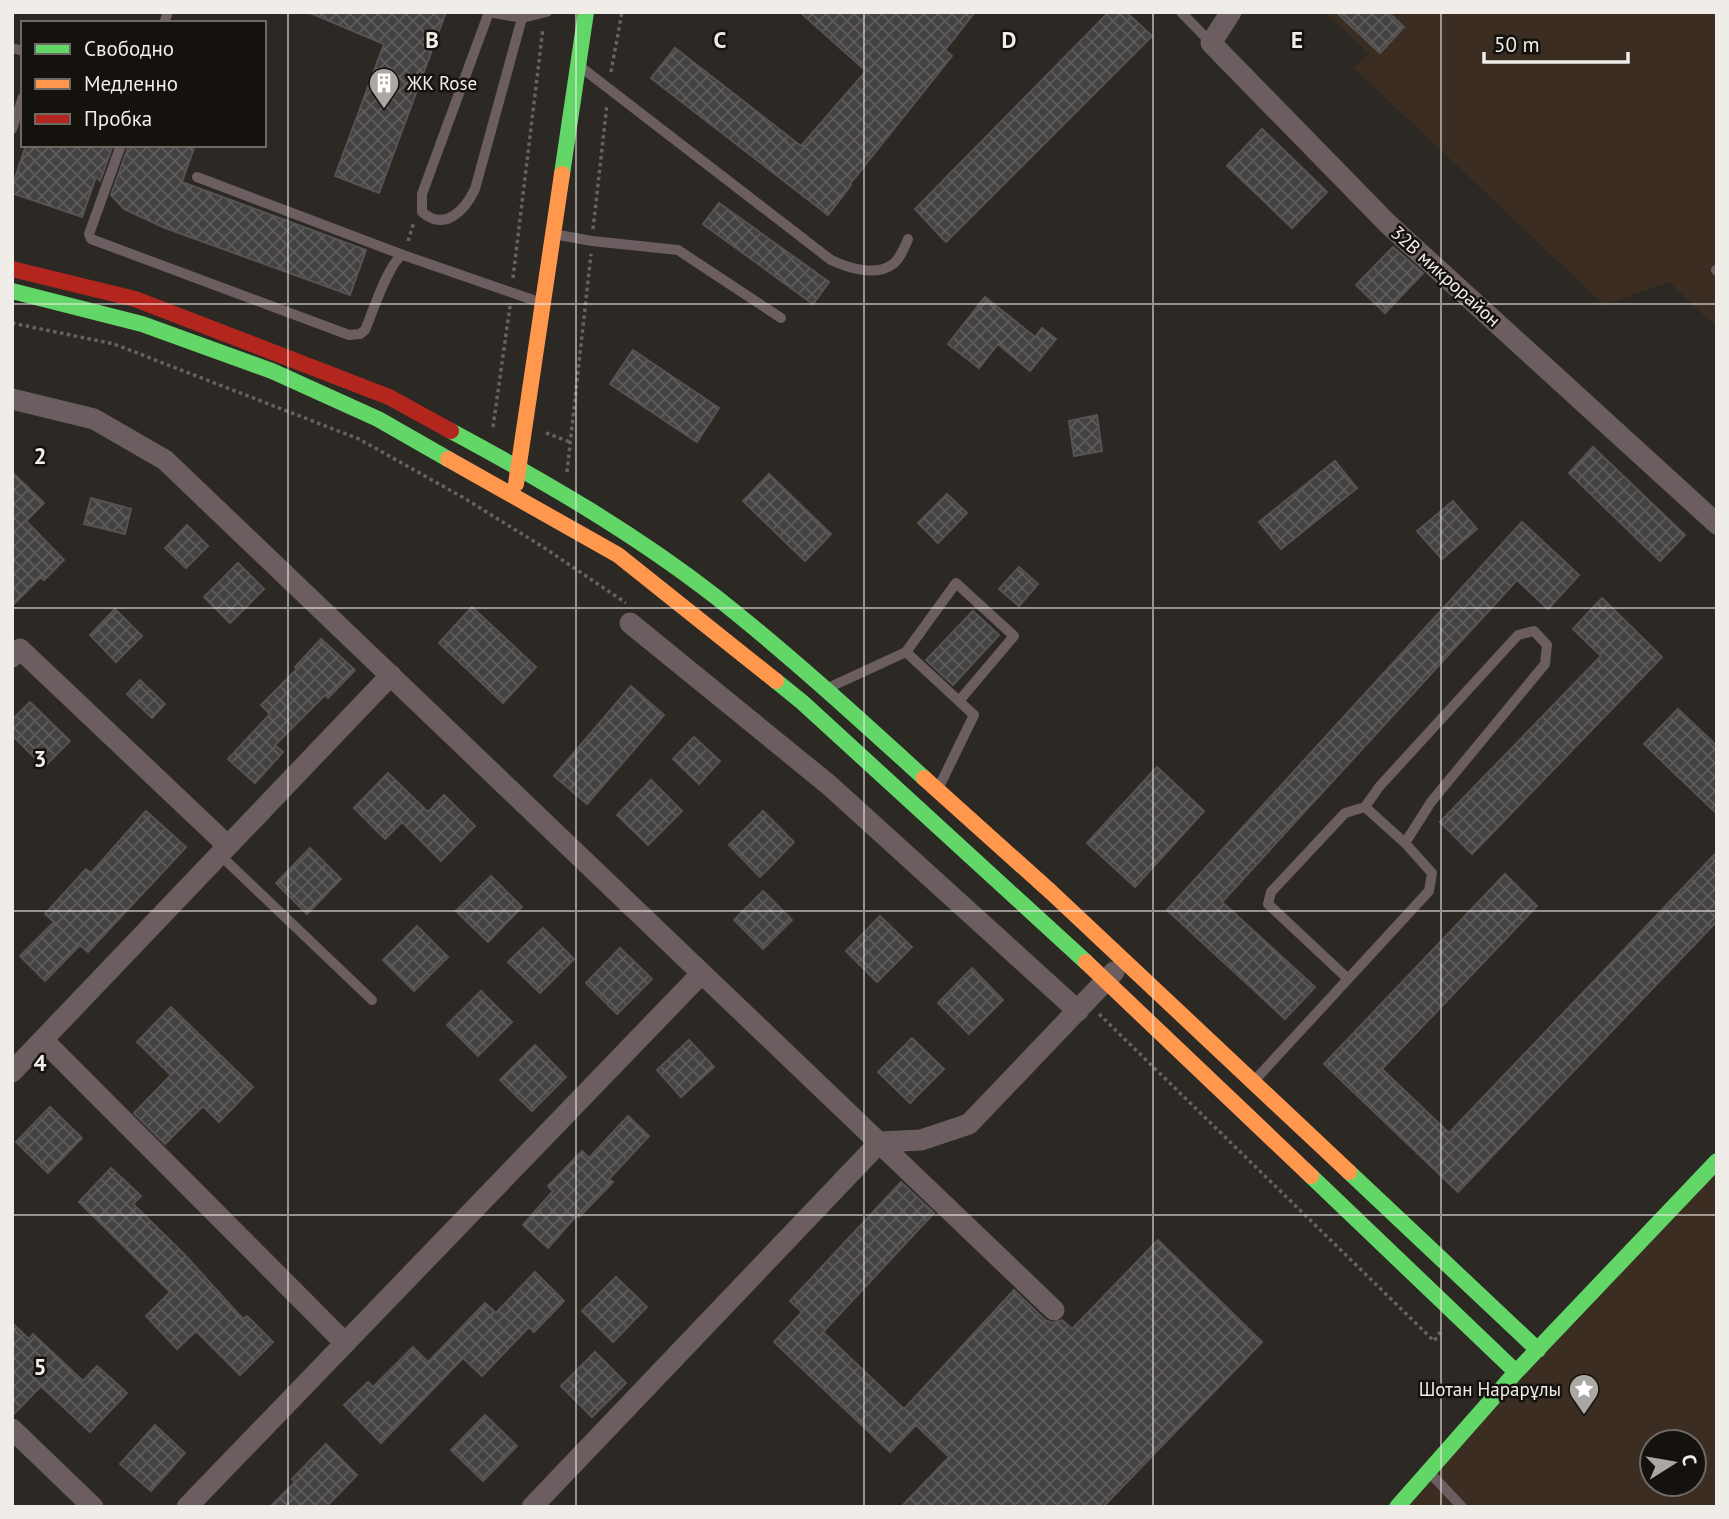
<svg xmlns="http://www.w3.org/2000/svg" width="1729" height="1519" viewBox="0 0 1729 1519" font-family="'PT Sans',sans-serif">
  <defs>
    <pattern id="building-cross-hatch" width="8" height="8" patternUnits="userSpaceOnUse" patternTransform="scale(1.75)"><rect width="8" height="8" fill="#434141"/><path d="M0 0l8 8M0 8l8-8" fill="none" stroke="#5e5d5c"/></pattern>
  </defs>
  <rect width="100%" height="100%" fill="#2c2824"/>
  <path fill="#3c2d23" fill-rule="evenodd" d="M1324,12H1717V328L1669,282L1604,305L1354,68L1369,53Z
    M1717,1169V1507H1402ZM1652,1442H1694V1484H1652Z"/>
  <path fill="url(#building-cross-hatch)" stroke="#565354" stroke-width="2" d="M308,12H446L379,193L335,176L384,44Z
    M800,12H975L945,50L952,56L850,184L851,185L828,215L651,78L675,48L801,146L866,71Z
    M1109,12H1126L1152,36L946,242L915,209Z
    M1336,12H1388L1404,27L1380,53Z
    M1262,129L1327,192L1292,228L1227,166Z
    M26,145H113L100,181L96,177L82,217L12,193V187Z
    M129,145H195L182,182L366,250L350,295L165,228L124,209L111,195Z
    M719,203L829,282L813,304L703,224Z
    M1393,247L1423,273L1385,313L1356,285Z
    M985,297L1035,337L1042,328L1056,339L1030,371L998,344L979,368L948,344Z
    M633,350L719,408L697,442L610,384Z
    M1097,415L1102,451L1074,456L1069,421Z
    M1593,447L1685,535L1660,561L1569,473Z
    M1335,461L1357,488L1281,549L1259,522Z
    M12,472L44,503L26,521L64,560L44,580L41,577L12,606Z
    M769,474L831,534L805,561L743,501Z
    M947,494L967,513L938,543L918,523Z
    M91,498L131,509L125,534L84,524Z
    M1453,501L1477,529L1442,559L1417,531Z
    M1522,522L1579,575L1548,609L1517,580L1222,902L1315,987L1285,1019L1167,910Z
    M187,525L208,546L186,568L165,548Z
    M238,563L264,589L230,623L204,597Z
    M1019,567L1038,584L1019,606L999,589Z
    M1602,598L1662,657L1472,854L1440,822L1601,656L1573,629Z
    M472,607L536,667L503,703L439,643Z
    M115,609L142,636L116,662L90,635Z
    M973,611L999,635L953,685L926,660Z
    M321,639L355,670L328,698L325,695L275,745L283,752L255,783L228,759L270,714L261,705L297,669L295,667Z
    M140,680L165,704L152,718L127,694Z
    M631,686L664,715L587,804L554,776Z
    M30,702L70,741L44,767L12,735V720Z
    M1678,709L1717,746V814L1644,744Z
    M694,737L720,761L699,784L673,759Z
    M1157,767L1204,811L1135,887L1087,843Z
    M388,773L428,812L444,795L475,826L441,861L402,822L385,839L354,808Z
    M651,780L682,811L648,845L617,815Z
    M146,811L186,847L88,952L80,945L45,981L20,956L54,922L45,914L86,869L91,873Z
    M763,811L794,842L760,877L729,845Z
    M310,848L341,879L307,914L276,883Z
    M1717,852V921L1458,1192L1324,1064L1505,874L1537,906L1382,1069L1449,1133Z
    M491,876L522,907L488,942L456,911Z
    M763,891L792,920L763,949L734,920Z
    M880,916L912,947L877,982L846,951Z
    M417,926L448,957L414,991L383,960Z
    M543,928L574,959L540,993L508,962Z
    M620,948L652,979L617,1014L586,983Z
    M972,968L1003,1000L969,1034L938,1003Z
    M481,991L512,1022L478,1056L447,1025Z
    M171,1007L253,1087L219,1122L203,1106L165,1144L134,1113L171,1075L137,1042Z
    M912,1038L944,1069L910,1103L878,1072Z
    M689,1040L714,1067L681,1097L657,1070Z
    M535,1045L566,1077L532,1111L500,1080Z
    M50,1107L82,1138L48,1173L16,1142Z
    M628,1116L649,1136L609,1179L613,1182L579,1217L577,1215L548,1248L523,1225L553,1191L548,1186L582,1151L589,1158Z
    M111,1168L141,1196L133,1204L184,1254L243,1319L247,1316L273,1342L240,1375L196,1331L177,1349L146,1316L170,1292L79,1202Z
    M901,1182L934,1213L823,1332L904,1409L1014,1290L1045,1320L1052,1323L1062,1320L1072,1329L1158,1240L1262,1342L1103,1507H901L949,1457L916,1425L890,1452L774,1342L802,1312L790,1301Z
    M535,1272L564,1301L534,1332L529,1327L482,1376L463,1358L381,1443L344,1405L368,1382L373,1387L413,1347L428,1362L485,1303L496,1313Z
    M616,1277L647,1307L613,1342L582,1311Z
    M12,1323L29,1339L33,1334L83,1381L97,1366L127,1393L90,1432L41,1386L12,1416Z
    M595,1352L626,1383L592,1417L561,1386Z
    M485,1415L517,1446L483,1481L451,1450Z
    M155,1425L185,1453L151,1491L120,1464Z
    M326,1444L357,1475L326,1507H270L295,1482L292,1479Z"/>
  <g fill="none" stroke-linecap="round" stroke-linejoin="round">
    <path stroke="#696061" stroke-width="3.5" stroke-dasharray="3.5 3.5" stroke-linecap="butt" d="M611,72L622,12
      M593,229L607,104
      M408,241L414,222
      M513,278L543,28
      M12,323L114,344L359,439L464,498L543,547L626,603
      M493,427L510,306
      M546,433L570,442
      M567,472L591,254
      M1099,1014L1434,1341L1440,1332"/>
    <path stroke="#6b5d60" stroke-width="10" d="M489,12L422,194V212C445,232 465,210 475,189L522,18
      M489,12L522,18L547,12
      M1181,12L1211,43
      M164,23L168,12
      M12,48L23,51
      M582,68L831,260C848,268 876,277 893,264C900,259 904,248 908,239
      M12,129L23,97
      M121,145L89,234L91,239L349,335L360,334L365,330C372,314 389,261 403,255L542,303
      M197,177L403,255
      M553,234L592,241L678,250L781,318
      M1716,270L1717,271
      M906,652L956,583L1014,636L959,701
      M828,688L906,652L974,715L938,789
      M1365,807L1379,787L1518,635L1534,631L1547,645L1545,664L1431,802L1405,843
      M219,854L372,1000
      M1255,1080L1429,891L1432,873L1405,843L1365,807L1345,813L1271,892L1268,904L1347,978
      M1431,1474L1462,1507"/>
    <path stroke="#6b5d60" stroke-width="21" d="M1231,12L1211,43L1388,224L1717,524
      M12,399L94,419L165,460L1054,1310
      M630,623L829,785L1078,1011
      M12,657L20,649L227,845
      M43,1040L345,1343
      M12,1072L391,675
      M12,1429L93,1507
      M187,1507L701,974
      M532,1507L880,1142L921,1140L969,1124L1114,972"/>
    <path stroke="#63d668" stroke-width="16" d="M562,174L586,12
      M12,291L142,324L272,371L378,419L448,459
      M451,431C542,480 634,533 716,597C788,654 856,716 924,778
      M776,681L802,702L1086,962
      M1349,1172L1538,1350
      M1311,1176L1516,1372
      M1397,1507L1516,1372L1717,1161"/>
    <path stroke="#ff974d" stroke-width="16" d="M448,459L618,555L776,681
      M516,484L562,174
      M924,778L1051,892L1349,1172
      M1086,962L1311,1176"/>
    <path stroke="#b3261e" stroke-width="16" d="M12,269L135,299L389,397L451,431"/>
  </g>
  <path fill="none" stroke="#f0ece7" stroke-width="2" stroke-opacity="0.55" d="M288,12V1507M576,12V1507M864,12V1507M1153,12V1507M1441,12V1507M12,304H1717M12,608H1717M12,911H1717M12,1215H1717"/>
  <defs>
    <g id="building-pin" transform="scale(1.575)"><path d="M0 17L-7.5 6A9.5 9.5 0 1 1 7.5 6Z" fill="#aba7a3" stroke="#15120e"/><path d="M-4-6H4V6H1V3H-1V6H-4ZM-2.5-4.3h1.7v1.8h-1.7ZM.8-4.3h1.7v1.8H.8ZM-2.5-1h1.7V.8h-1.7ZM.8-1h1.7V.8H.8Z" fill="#fff"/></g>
    <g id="sight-pin" transform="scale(1.575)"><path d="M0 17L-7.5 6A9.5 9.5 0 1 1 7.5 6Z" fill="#aba7a3" stroke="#15120e"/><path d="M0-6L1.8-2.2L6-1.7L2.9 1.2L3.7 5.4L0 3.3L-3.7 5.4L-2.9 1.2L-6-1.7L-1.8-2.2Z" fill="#fff"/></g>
  </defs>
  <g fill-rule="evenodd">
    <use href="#building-pin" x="384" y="83"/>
    <use href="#sight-pin" x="1584" y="1389"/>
  </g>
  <g text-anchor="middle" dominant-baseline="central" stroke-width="5" stroke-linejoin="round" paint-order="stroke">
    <g font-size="19" fill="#f0ece7" stroke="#15120e" text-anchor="start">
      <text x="407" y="83">ЖК Rose</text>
      <text x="1561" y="1389" text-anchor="end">Шотан Нарарұлы</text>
    </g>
    <g font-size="19" fill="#f0ece7" stroke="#15120e">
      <text transform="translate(1446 276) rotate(42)">32В микрорайон</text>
    </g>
  </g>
  <g font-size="23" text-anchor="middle" font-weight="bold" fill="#f0ece7" stroke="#15120e" stroke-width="5" stroke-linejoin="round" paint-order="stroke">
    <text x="432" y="48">B</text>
    <text x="720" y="48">C</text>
    <text x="1009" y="48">D</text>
    <text x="1297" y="48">E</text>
    <text x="40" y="464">2</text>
    <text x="40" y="767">3</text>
    <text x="40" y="1071">4</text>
    <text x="40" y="1375">5</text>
  </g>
  <rect width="1729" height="1519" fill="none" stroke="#f0ece7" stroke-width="28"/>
  <rect x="21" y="21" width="245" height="126" fill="#15120e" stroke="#6d6965" stroke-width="2"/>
  <rect x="35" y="44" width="35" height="10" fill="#63d668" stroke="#6d6965" stroke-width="2"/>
  <text x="84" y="56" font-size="21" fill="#f0ece7">Свободно</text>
  <rect x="35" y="79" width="35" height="10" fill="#ff974d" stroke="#6d6965" stroke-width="2"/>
  <text x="84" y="91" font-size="21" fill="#f0ece7">Медленно</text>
  <rect x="35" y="114" width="35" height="10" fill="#b3261e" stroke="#6d6965" stroke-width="2"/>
  <text x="84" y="126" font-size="21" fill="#f0ece7">Пробка</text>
  <g transform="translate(1673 1463) rotate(79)"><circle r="33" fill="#15120e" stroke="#6d6965" stroke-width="2"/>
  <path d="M0-5L12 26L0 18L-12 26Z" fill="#aba7a3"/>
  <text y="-10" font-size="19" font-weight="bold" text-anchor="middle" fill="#f0ece7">С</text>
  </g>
  <path d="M1484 52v10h144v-10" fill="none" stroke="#f0ece7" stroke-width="3.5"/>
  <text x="1494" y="52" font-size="21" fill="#f0ece7" stroke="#15120e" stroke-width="5" paint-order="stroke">50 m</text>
</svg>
